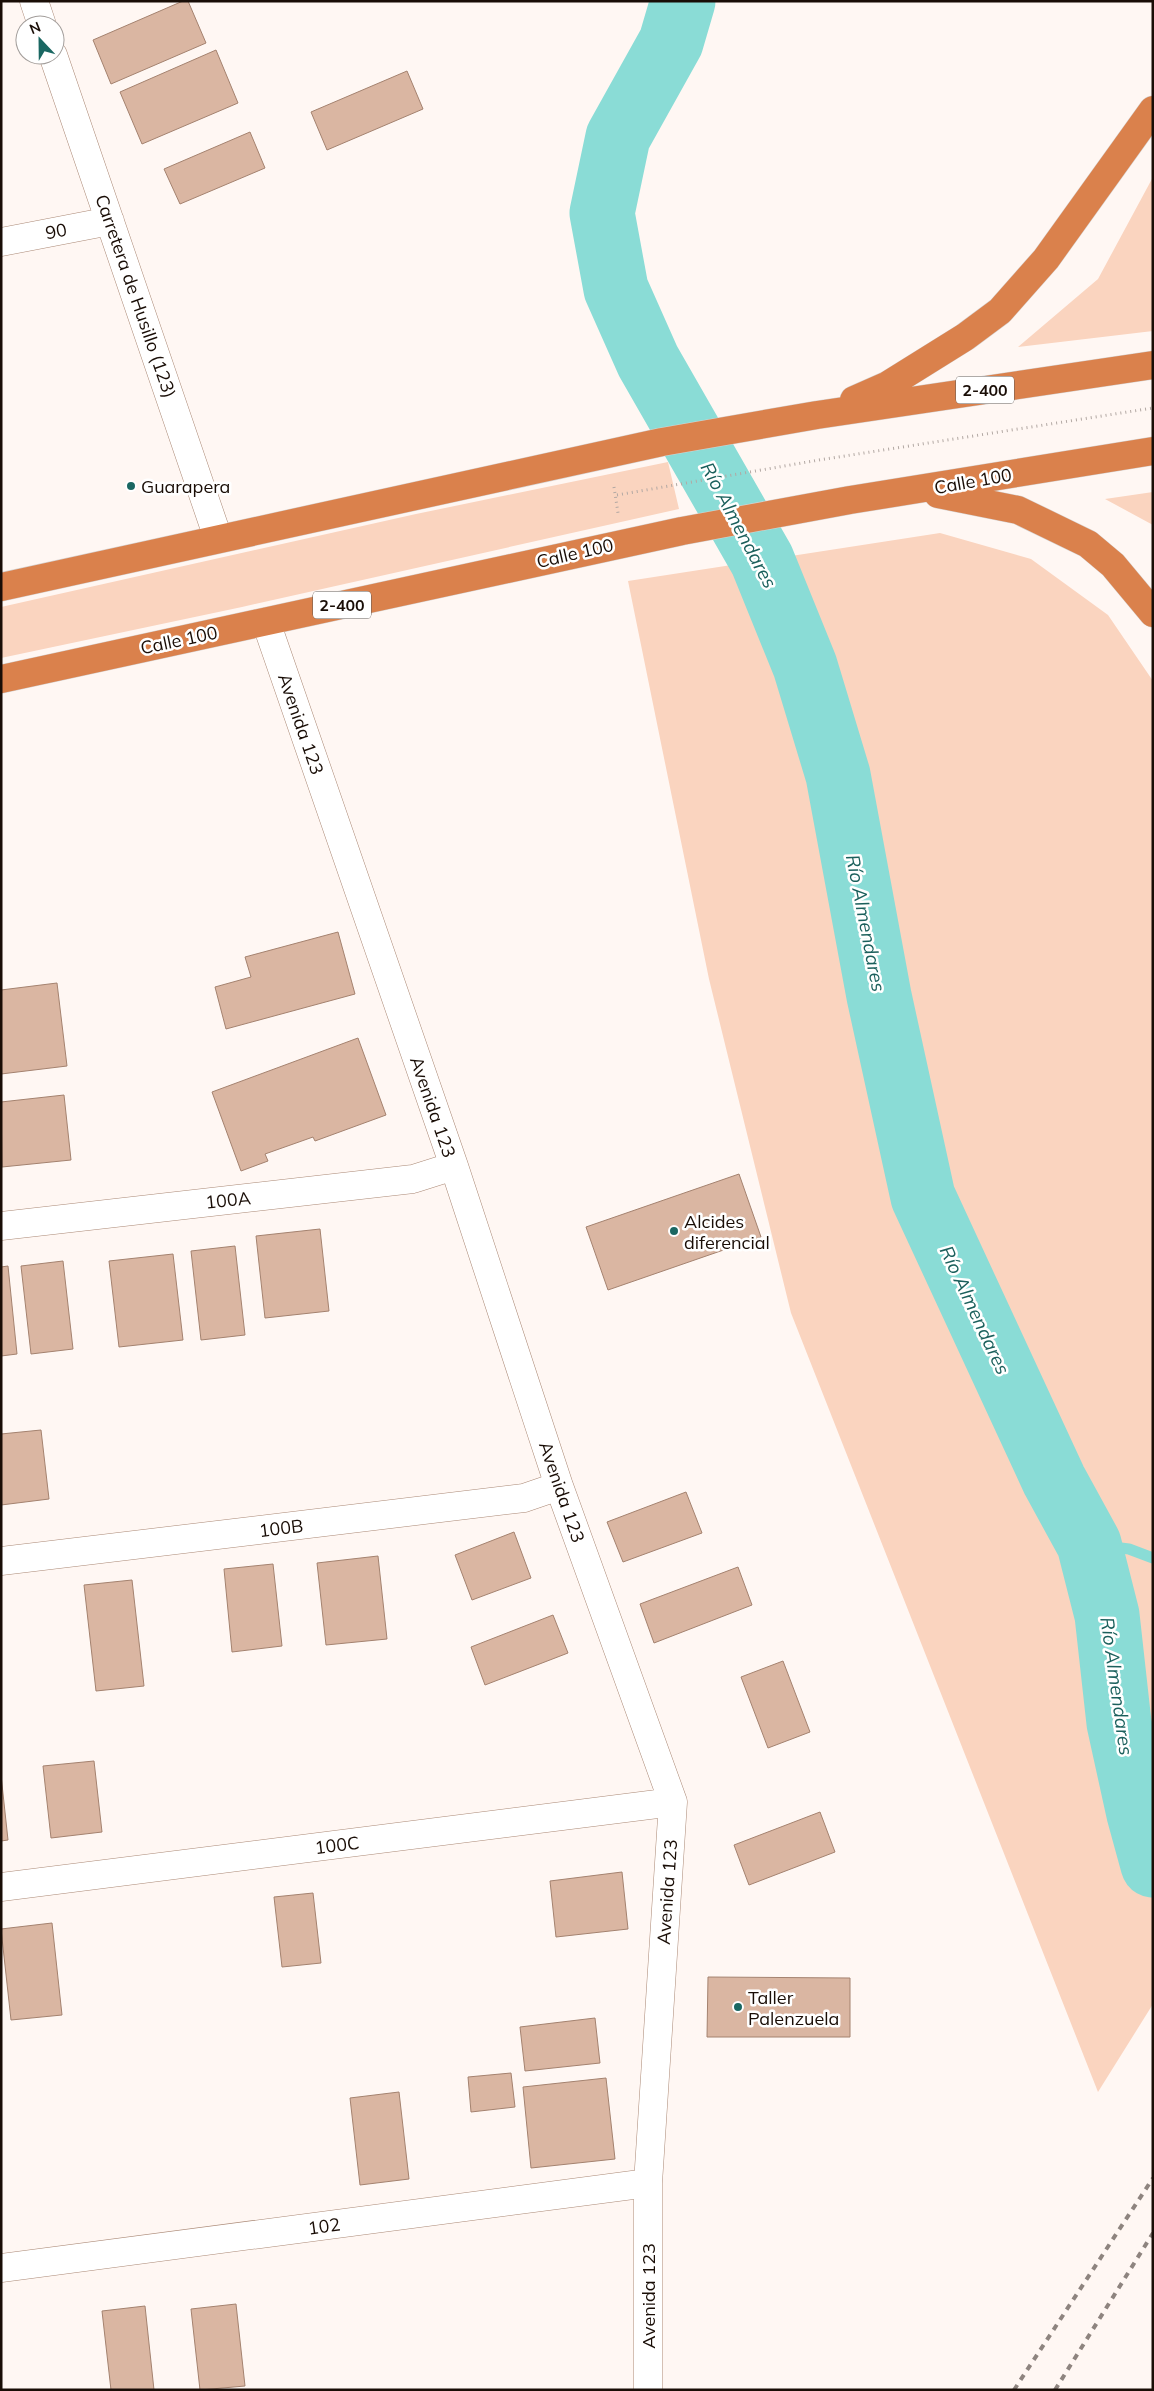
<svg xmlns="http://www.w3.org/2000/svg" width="1154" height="2391" viewBox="0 0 1154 2391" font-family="Mulish,sans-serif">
  <rect width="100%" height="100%" fill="#fff7f3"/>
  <path fill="#fad4bf" d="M1153,177V331L1018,347L1098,279Z
    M668,462L679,509L242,607L1,658V607L416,514Z
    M1153,492V525L1105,499Z
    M940,533L1031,559L1108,615L1153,681V2004L1098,2092L791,1313L709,979L628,581Z"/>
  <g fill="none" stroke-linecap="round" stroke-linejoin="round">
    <path stroke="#8adcd6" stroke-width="11" d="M1089,1544L1129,1549L1153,1558"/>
    <path stroke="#8adcd6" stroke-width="65" d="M683,1L671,42L618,137L602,213L616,289L648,361L762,560L805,666L838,775L879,996L923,1197L1054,1480L1089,1544L1107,1615L1119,1723L1139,1814L1153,1865"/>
  </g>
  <path fill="#dab6a2" stroke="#a4826f" d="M183,1H188L206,43L111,84L93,40Z
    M216,50L238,103L142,144L120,92Z
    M407,71L423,109L327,150L311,112Z
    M250,132L265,168L180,204L164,169Z
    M338,932L355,994L226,1029L215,987L251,977L245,957Z
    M57,983L67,1066L1,1074V990Z
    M358,1038L386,1115L315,1141L313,1137L265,1154L268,1161L241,1171L212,1092Z
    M64,1095L71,1160L2,1167L1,1102Z
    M739,1174L761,1237L608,1290L586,1227Z
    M320,1229L329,1311L265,1318L256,1236Z
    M235,1246L245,1335L201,1340L191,1251Z
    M173,1254L183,1340L119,1347L109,1261Z
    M63,1261L73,1349L31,1354L21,1266Z
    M8,1266L17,1354L1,1356V1267Z
    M41,1430L49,1499L1,1505V1434Z
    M686,1492L702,1533L623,1562L607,1522Z
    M514,1532L531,1578L472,1600L455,1555Z
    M378,1556L387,1639L326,1645L317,1563Z
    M273,1564L282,1646L232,1652L224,1569Z
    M738,1567L752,1605L654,1643L640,1604Z
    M132,1580L144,1686L96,1691L84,1585Z
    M553,1615L568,1653L485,1685L471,1647Z
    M783,1661L810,1732L768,1748L741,1677Z
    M94,1761L102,1832L51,1838L43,1766Z
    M1,1775L8,1840L1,1841Z
    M820,1812L835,1852L749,1885L734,1845Z
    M622,1872L628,1929L556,1937L550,1881Z
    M313,1893L321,1963L282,1967L274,1897Z
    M52,1923L62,2015L11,2020L1,1929Z
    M708,1977L850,1978V2037H707Z
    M595,2018L600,2063L525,2071L520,2027Z
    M511,2073L515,2107L471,2112L468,2077Z
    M606,2078L615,2159L531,2168L523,2087Z
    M399,2092L409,2179L360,2185L350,2098Z
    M236,2304L245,2386L200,2390L191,2309Z
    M145,2306L154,2390H111L102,2311Z"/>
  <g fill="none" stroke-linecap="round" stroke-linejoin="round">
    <g stroke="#ab8976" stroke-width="29">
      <path id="minor" d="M34,1L42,25
        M53,55L218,538
        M1,242L110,221
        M266,622L454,1166L559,1486L673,1802L648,2183V2390
        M1,1226L413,1179L454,1166
        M1,1561L524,1498L559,1486
        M1,1887L673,1802
        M1,2268L648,2183"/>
    </g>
    <g stroke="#d6d3d2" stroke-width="29">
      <path id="highway" d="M854,400L888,385L965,337L1000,311L1046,259L1153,110
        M938,494L1018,510L1088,544L1113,565L1153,613
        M1,587L662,442L817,415L1153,365
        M1,679L682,531L850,500L1153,451"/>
    </g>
    <path stroke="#b2a8a3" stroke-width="3" stroke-dasharray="1 4" stroke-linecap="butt" d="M614,487L618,513
      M617,495L819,460L1153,408"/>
    <use href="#minor" stroke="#fff" stroke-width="28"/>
    <use href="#highway" stroke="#da814c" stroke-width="28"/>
    <path stroke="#8e847f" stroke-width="4" stroke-dasharray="6 6" stroke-linecap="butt" d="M1014,2390L1153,2178
      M1055,2390L1153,2233"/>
  </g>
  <g fill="#1a6762" stroke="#fff" stroke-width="2">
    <circle cx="131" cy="486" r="5"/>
    <circle cx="674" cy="1231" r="5"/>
    <circle cx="738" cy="2007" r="5"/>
  </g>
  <g text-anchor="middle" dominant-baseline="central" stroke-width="5" stroke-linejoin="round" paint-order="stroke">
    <g fill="#fff" stroke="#5e5651" stroke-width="1">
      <rect x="956" y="376.5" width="58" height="27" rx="4"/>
      <rect x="313" y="591.5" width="58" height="27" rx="4"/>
    </g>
    <g font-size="16" font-weight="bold" fill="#190d06">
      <text x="985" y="390">2-400</text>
      <text x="342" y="605">2-400</text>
    </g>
    <g font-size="18" fill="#190d06" stroke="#fff">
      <text transform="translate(56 231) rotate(-11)">90</text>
      <text transform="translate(136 296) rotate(71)">Carretera de Husillo (123)</text>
      <text transform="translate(973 481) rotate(-10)">Calle 100</text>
      <text transform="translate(575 553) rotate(-13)">Calle 100</text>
      <text transform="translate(179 640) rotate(-12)">Calle 100</text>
      <text transform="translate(301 724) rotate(71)">Avenida 123</text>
      <text transform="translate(433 1107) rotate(71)">Avenida 123</text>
      <text transform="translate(228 1200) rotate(-6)">100A</text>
      <text transform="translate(562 1492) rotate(71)">Avenida 123</text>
      <text transform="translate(281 1528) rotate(-7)">100B</text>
      <text transform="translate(337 1845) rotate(-7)">100C</text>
      <text transform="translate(667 1892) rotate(-86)">Avenida 123</text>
      <text transform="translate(324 2226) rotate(-8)">102</text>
      <text transform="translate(648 2296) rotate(-90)">Avenida 123</text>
    </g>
    <g font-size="18" fill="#190d06" stroke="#fff" text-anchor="start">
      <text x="141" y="486">Guarapera</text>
      <text x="684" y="1221">Alcides<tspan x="684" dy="21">diferencial</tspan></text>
      <text x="748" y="1997">Taller<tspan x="748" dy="21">Palenzuela</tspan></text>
    </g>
    <g font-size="19" font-style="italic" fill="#1b605c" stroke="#fff">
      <text transform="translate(739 525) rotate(62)">Río Almendares</text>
      <text transform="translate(866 923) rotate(79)">Río Almendares</text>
      <text transform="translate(975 1310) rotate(65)">Río Almendares</text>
      <text transform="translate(1117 1686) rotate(82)">Río Almendares</text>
    </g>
  </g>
  <rect width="1154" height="2391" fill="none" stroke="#190d06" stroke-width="5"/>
  <g transform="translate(40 40) rotate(338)"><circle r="24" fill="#ffffff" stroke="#a39e9b"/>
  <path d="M0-4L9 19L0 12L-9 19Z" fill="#1a6762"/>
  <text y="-8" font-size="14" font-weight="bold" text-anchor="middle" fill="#190d06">N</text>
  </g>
</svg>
